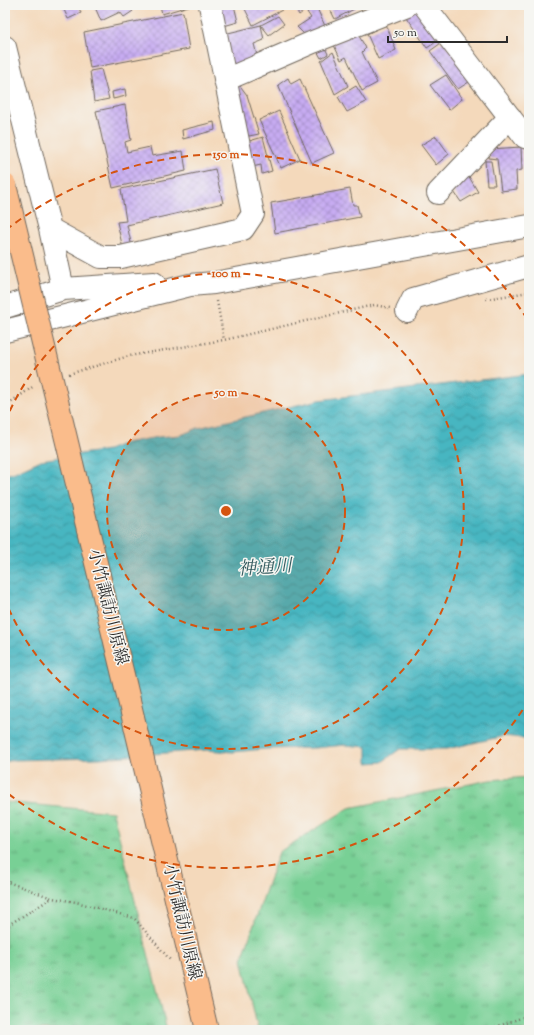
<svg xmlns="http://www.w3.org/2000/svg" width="534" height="1035" viewBox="0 0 534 1035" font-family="'Sorts Mill Goudy','Noto Serif JP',serif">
  <defs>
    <pattern id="grass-tufts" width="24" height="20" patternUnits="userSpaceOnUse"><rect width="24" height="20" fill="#78d095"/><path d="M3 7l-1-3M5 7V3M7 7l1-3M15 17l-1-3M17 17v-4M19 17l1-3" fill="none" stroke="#63a97a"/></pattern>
    <pattern id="water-waves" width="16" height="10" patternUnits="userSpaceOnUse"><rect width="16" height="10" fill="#47b6c1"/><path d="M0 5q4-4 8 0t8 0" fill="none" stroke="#3b949d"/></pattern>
    <pattern id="building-cross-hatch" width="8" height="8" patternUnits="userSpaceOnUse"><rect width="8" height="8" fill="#c7acf2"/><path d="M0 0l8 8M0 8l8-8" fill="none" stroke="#a28cc4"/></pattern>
  </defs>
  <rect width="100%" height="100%" fill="#f6f6f2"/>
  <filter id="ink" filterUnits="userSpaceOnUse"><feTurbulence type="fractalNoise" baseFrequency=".025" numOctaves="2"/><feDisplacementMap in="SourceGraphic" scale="8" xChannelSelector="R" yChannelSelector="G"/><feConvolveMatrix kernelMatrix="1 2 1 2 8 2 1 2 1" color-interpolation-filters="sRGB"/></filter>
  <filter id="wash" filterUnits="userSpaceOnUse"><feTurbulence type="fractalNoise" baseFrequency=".012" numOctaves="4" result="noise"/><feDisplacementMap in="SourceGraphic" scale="16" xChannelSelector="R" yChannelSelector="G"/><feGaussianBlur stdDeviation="0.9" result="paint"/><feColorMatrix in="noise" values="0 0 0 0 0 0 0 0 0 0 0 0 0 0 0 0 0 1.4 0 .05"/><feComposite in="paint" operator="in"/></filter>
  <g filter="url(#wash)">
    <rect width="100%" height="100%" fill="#f4d9bb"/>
    <path fill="url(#grass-tufts)" stroke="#527e60" d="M529,777V1030H258L242,959L279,852L349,808L490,780Z
      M5,802L113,812L167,1030H5Z"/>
    <path fill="url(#water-waves)" stroke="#397076" d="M529,374V739L504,736L447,749H400L382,762L367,763V747L345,745L315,748L264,749L233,752L206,750L99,758L12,760L5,762V475L15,472L41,460L108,450L125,443L158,437L181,435L198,428L319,400Z"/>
    <g id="blocks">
      <path fill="url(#building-cross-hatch)" d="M62,5H78L81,13L68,19Z
        M94,5H129L133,11L124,17L120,12L101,21Z
        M160,5H192L162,14Z
        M217,5H234L238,22L220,27Z
        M243,5H279L282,10L253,25Z
        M293,5H312L299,15Z
        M322,5H354L356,8L335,19L328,5L324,9Z
        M316,6L325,26L306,36L297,27L311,18L307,12Z
        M419,8L442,38L427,48L406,17Z
        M183,12L189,49L90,68L84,32Z
        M278,16L284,24L269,35L261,25Z
        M386,24L396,50L378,59L367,34Z
        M261,25L264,40L254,44L258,59L231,66L224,34Z
        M356,31L366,48L362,52L377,83L362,91L346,57L341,60L333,43Z
        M444,41L472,80L458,89L430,51Z
        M323,44L328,54L321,58L315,47Z
        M333,52L348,86L335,94L321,61Z
        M101,69L109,99L94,102L90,71Z
        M446,75L462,99L449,110L430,85Z
        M288,78L291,84L300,79L334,153L312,163L278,85Z
        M238,83L247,95L259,134L244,137L232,85Z
        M356,86L366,102L347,112L338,97Z
        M125,89L126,96L113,99L112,92Z
        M125,105L131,140L125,142L127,152L150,147L152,156L183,151L186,171L113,188L96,111Z
        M279,111L300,159L281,168L259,120Z
        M214,122L215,130L183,139L182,130Z
        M436,136L449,154L436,165L421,145Z
        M263,137L272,171L262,174L261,165L252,167L246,142Z
        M521,147L522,170L516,171L517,189L501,191L497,159L489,158L490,149Z
        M485,161H491L495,185H487Z
        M215,169L223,203L127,225L132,247L123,249L117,222L126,221L121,189Z
        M468,175L478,192L461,202L452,189Z
        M350,189L353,205H357L360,217L275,233L271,203Z"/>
    </g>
  </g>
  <g filter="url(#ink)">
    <use href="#blocks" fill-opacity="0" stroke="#71685d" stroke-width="1"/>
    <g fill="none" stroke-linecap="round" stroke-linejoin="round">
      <g stroke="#71685d" stroke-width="24">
        <path id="minor" d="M424,5L525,137L529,138
          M5,47L50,229L63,289
          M225,80L313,42L407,5
          M438,193L510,117
          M50,229L101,257H121L243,229L253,214L210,5
          M5,307L63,289L154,283
          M407,311L413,299L529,266
          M5,331L190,285L214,283L529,226"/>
      </g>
      <path stroke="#71685d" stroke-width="2.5" stroke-dasharray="1 3" stroke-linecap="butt" d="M486,299L529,292
        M217,301L224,340
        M69,374L129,356L224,340L374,305L390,308
        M5,406L34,386
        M5,881L52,898L76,902L134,918L171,961
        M5,927L52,898
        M488,1030L529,1015"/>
      <use href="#minor" stroke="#fff" stroke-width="22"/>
      <g stroke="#71685d" stroke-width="24" stroke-linecap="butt">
        <path id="major-bridge" d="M5,185L124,679L207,1030"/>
      </g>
      <use href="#major-bridge" stroke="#fabc8b" stroke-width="22"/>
    </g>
  </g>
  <circle cx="226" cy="511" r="119" fill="#d5540f" fill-opacity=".12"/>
  <g fill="none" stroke="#d5540f" stroke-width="2" stroke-dasharray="7 5">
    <circle cx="226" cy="511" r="119"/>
    <path d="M5 422A238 238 0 1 1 5 600"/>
    <path d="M529 700A357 357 0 0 1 6 792M6 230A357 357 0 0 1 529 322"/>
  </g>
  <g text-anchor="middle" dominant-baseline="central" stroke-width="3" stroke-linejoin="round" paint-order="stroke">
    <g font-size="17" fill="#2b2b2b" stroke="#f6f6f2">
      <text transform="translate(107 607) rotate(76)">小竹諏訪川原線</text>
      <text transform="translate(181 922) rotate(77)">小竹諏訪川原線</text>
    </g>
    <g font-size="18" font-style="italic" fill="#355c60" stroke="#f6f6f2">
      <text transform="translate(265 569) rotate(-4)">神通川</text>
    </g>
  </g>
  <circle cx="226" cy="511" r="6" fill="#d5540f" stroke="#f6f6f2" stroke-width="2"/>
  <g font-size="12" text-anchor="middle" font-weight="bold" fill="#d5540f" stroke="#f6f6f2" stroke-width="3" stroke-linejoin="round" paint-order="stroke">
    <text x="226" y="158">150 m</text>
    <text x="226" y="277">100 m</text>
    <text x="226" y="396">50 m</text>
  </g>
  <rect width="534" height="1035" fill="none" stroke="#f6f6f2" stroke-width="20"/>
  <path d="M388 36v6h119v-6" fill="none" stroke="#2b2b2b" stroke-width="2"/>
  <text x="394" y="36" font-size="12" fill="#2b2b2b" stroke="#f6f6f2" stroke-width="3" paint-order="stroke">50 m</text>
</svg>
